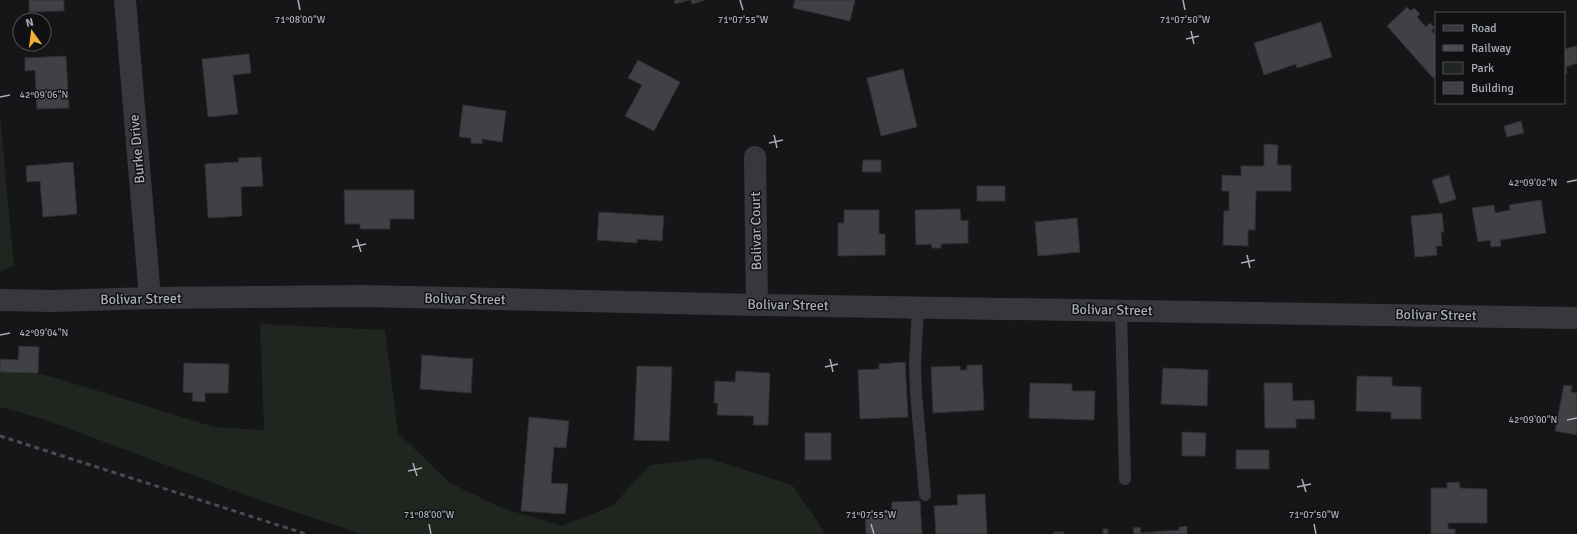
<svg xmlns="http://www.w3.org/2000/svg" width="1577" height="534" viewBox="0 0 1577 534" font-family="Signika,sans-serif">
  <rect width="100%" height="100%" fill="#161618"/>
  <path fill="#1e261f" d="M0,116L14,266L0,271Z
    M260,324L385,330L398,433L450,483L502,508L561,526L612,506L650,465L707,458L792,485L826,534H362L262,501L43,419L0,407V365L56,378L214,427L264,430Z"/>
  <path fill="#404145" stroke="#303034" d="M29,0H64V11L29,12Z
    M674,0H689L675,4Z
    M691,0H705L692,4Z
    M795,0H855L850,21L793,8Z
    M1407,7L1411,11L1414,8L1420,14L1417,17L1426,27L1430,23L1435,28L1431,30L1436,36V75L1433,78L1387,26Z
    M1321,22L1332,57L1297,68L1296,64L1264,75L1254,43Z
    M1577,46V63L1566,67L1567,73L1564,74V49Z
    M249,54L251,73L233,75L238,114L208,117L202,59Z
    M66,56L69,108L37,109L35,70L25,71V58Z
    M638,60L680,82L654,131L625,116L642,85L628,78Z
    M903,69L917,127L881,136L867,78Z
    M463,105L506,111L502,142L482,139V144L471,143V138L459,137Z
    M1521,121L1524,133L1507,137L1504,126Z
    M1264,144L1278,145L1277,165H1291V191H1256L1255,230H1248V246L1223,245L1224,211H1229V191H1222V175L1241,176V166H1264Z
    M261,157L263,186L241,187L242,216L208,218L205,164L239,162L238,158Z
    M863,160H881V172H862Z
    M73,162L77,214L43,217L40,181L27,182L26,166Z
    M1449,175L1456,199L1440,204L1432,180Z
    M977,186H1005V201H977Z
    M344,190H414V219H390V229H360V224H345Z
    M1541,200L1546,233L1500,240L1501,246L1491,247L1490,240L1478,242L1472,208L1494,205L1495,213L1510,210L1509,205Z
    M960,209L961,221L968,220V243L941,244V248H932L931,244L916,245L915,210Z
    M844,210H879V234H885V255L838,256V223H844Z
    M599,212L664,216L662,241L637,239V243L597,240Z
    M1442,213L1444,232H1441L1442,246H1436L1437,255L1415,257L1411,216Z
    M1077,218L1080,252L1038,256L1035,222Z
    M19,346L39,347L38,373L0,372V359L18,360Z
    M422,355L473,359L471,393L420,389Z
    M905,362L908,417L860,419L858,370L879,369V364Z
    M184,363L229,364L228,393H205V402L192,401L193,393L183,392Z
    M967,365H982L984,410L933,413L931,367L960,366V370H967Z
    M637,366L672,367L669,441L634,440Z
    M1163,368L1208,370L1207,406L1161,404Z
    M736,371L770,373L768,425H753L754,416L717,415L718,403H714L715,381L735,382Z
    M1357,376L1392,377V386L1421,387V419H1391V412L1356,411Z
    M1030,383L1072,384V391H1095L1094,420L1029,418Z
    M1264,383H1292L1293,401L1314,400L1315,419H1296V428H1265Z
    M1564,385L1572,386L1571,392L1577,393V435L1555,431Z
    M529,417L569,421L566,448L554,447L551,483L568,484L565,514L521,511Z
    M1182,432L1206,433L1205,456H1182Z
    M805,433H831V460H805Z
    M1236,450H1269V469H1236Z
    M1459,482L1460,488L1487,489V523H1448V529H1455V534H1431V488H1447V483Z
    M985,494L987,534H936L934,506L958,505L957,495Z
    M920,501L922,534H866L865,512L892,511V502Z
    M1187,526V534H1134L1133,528L1140,527L1141,533L1179,530V527Z
    M1103,529H1108V534H1103Z
    M1054,532H1064V534H1054Z"/>
  <g fill="none" stroke-linecap="round" stroke-linejoin="round">
    <path stroke="#37383d" stroke-width="12" d="M918,307L915,364L916,393L925,495
      M1121,310L1125,479"/>
    <path stroke="#37383d" stroke-width="22" d="M125,0L150,298
      M755,157L757,305"/>
    <path stroke="#37383d" stroke-width="22" d="M0,300L52,301L150,298L363,296L757,305L1577,318"/>
    <path stroke="#4a4c52" stroke-width="3" stroke-dasharray="5 4" stroke-linecap="butt" d="M0,436L306,534"/>
  </g>
  <path fill="none" stroke="#a8adb8" stroke-width="1.5" d="M298,0L300,10M740,0L743,10M1183,0L1185,10M1191,31L1194,44M1186,39L1199,36M0,97L10,95M774,135L777,148M769,143L783,140M1567,182L1577,180M357,239L361,252M352,247L366,244M1247,255L1250,268M1241,263L1255,260M0,335L10,333M830,359L833,372M825,367L838,364M1567,420L1577,418M413,463L417,476M408,471L422,468M1302,479L1306,492M1297,487L1311,484M429,524L431,534M871,524L874,534M1314,524L1316,534"/>
  <g text-anchor="middle" dominant-baseline="central" stroke-width="3" stroke-linejoin="round" paint-order="stroke">
    <g font-size="14" fill="#a8adb8" stroke="#111113">
      <text transform="translate(137 149) rotate(-95)">Burke Drive</text>
      <text transform="translate(756 231) rotate(-91)">Bolivar Court</text>
      <text transform="translate(141 299) rotate(-1)">Bolivar Street</text>
      <text transform="translate(465 299) rotate(1)">Bolivar Street</text>
      <text transform="translate(788 305) rotate(1)">Bolivar Street</text>
      <text transform="translate(1112 310) rotate(1)">Bolivar Street</text>
      <text transform="translate(1436 315) rotate(1)">Bolivar Street</text>
    </g>
  </g>
  <g font-size="10" text-anchor="middle" fill="#a8adb8" stroke="#111113" stroke-width="3" stroke-linejoin="round" paint-order="stroke">
    <text x="300" y="23">71°08'00"W</text>
    <text x="743" y="23">71°07'55"W</text>
    <text x="1185" y="23">71°07'50"W</text>
    <text x="44" y="98">42°09'06"N</text>
    <text x="1533" y="186">42°09'02"N</text>
    <text x="44" y="336">42°09'04"N</text>
    <text x="1533" y="423">42°09'00"N</text>
    <text x="429" y="518">71°08'00"W</text>
    <text x="871" y="518">71°07'55"W</text>
    <text x="1314" y="518">71°07'50"W</text>
  </g>
  <rect x="1435" y="12" width="130" height="92" fill="#111113" stroke="#4d4f55"/>
  <rect x="1443" y="25" width="20" height="6" fill="#37383d" stroke="#4d4f55"/>
  <text x="1471" y="32" font-size="12" fill="#a8adb8">Road</text>
  <rect x="1443" y="45" width="20" height="6" fill="#4a4c52" stroke="#4d4f55"/>
  <text x="1471" y="52" font-size="12" fill="#a8adb8">Railway</text>
  <rect x="1443" y="62" width="20" height="12" fill="#1e261f" stroke="#4d4f55"/>
  <text x="1471" y="72" font-size="12" fill="#a8adb8">Park</text>
  <rect x="1443" y="82" width="20" height="12" fill="#404145" stroke="#4d4f55"/>
  <text x="1471" y="92" font-size="12" fill="#a8adb8">Building</text>
  <g transform="translate(32 32) rotate(346)"><circle r="19" fill="#111113" stroke="#4d4f55"/>
  <path d="M0-3L7 15L0 10L-7 15Z" fill="#f2b134"/>
  <text y="-6" font-size="11" font-weight="bold" text-anchor="middle" fill="#a8adb8">N</text>
  </g>
</svg>
